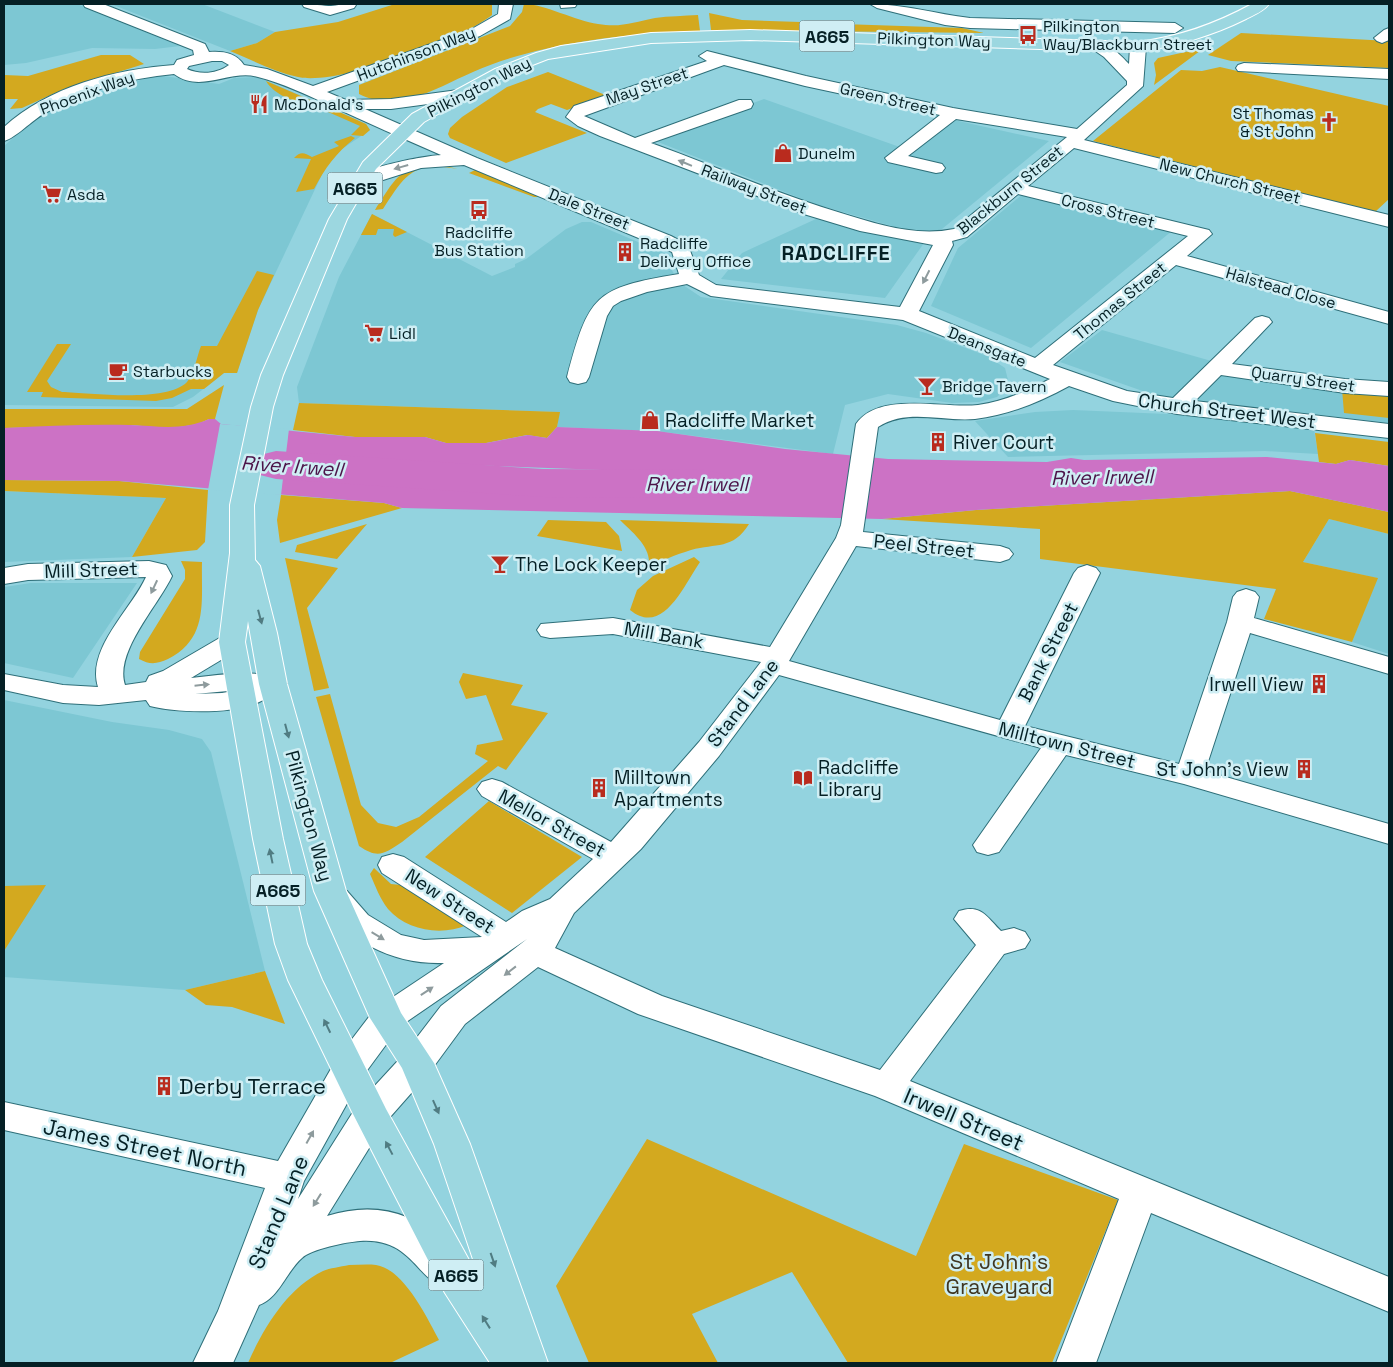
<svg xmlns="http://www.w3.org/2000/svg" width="1393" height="1367" viewBox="0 0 1393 1367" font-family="'Space Grotesk',sans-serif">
  <rect width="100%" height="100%" fill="#93d3df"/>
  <path fill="#7dc7d3" d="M4,4H77L180,46L155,49L92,48L26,63L4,65Z
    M111,4H202L275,32L257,43L230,51Z
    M157,75L219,84L234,78L258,77L366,124L370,130L339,151L325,168L258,310L237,373H224L193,397L173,407L4,405V146L39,115L80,98Z
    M764,99L911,151L954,120L1049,141L942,229L928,233L913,232L815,204L653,140Z
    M1024,193L1173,230L1031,348L931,306L958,248Z
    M372,214L492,276L515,267V264L526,259L566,229L582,222H591L671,256V269L680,283L701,297L897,325L926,333L987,356L1005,368L1008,380L1006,388L997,397L979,402L952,403L888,394L845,405L833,454L657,431L557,427L559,412L299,403L297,387L339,277Z
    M818,218L924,243L885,298L721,279L742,253Z
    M1102,330L1215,362L1341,387L1389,392V423L1154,395L1060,362Z
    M1073,410L1167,414L1314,429L1318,454L1265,451L1008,457L975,421L1035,412Z
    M4,491L166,498L132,557L4,562Z
    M1329,519L1389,534V654L1352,642L1377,578L1303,562Z
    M31,583H137L73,678L4,663V587Z
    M4,700L112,722L169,730L202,739L211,752L265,971L185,990L4,977Z"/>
  <path fill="#d3a91f" d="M395,4H492V15C460,41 338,86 298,77C275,72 252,60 230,51L257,43L275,32L338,22Z
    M524,4C545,4 575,21 598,24C621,28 634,22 655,18C669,16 684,16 698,15L700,31C648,33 596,37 545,49C522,54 495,62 473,72C438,87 398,114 359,94V85L510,26L522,12Z
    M709,13L742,20L800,22L819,26L842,24L962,28L984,33L711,30Z
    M1241,33L1389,41V68L1231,61L1208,55Z
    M1204,48L1154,85L1156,75L1154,63L1158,58Z
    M101,55H130L144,64L64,89L22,108L10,109L18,99H4V75L28,76Z
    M1220,67L1389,106V199L1375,212L1093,141L1181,70L1202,71Z
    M548,72L608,96L567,110L551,104L538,109L535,112L587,133L506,163L450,138L448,134L450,128L462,117L507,87Z
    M266,81L315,102C299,105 275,96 266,81Z
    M322,106H326L366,124L370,130L363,136L351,135L360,126L319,108Z
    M351,136L355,138C336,153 325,168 314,189L296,192L311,159L294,158C301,151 304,153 312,157L339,146L334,142Z
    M445,166L458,169C413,160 405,175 383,209L375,210C401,170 397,170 445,166Z
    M475,170L543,197H534L469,173Z
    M372,214L407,232L395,237L393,235L394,229H378L376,235H361Z
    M257,271L274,275L258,310L237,373H224L204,389H191L172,398L156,401L41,397L43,392H27L57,344H71L47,381L51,387L62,392C90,393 167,403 187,382C194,374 197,356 201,346H217Z
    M224,385L215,419H209L198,424L180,427L162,428L132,425L4,428V409H187Z
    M1342,389L1389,394V418L1344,413Z
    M299,403L560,412L557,427L547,438L527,435L486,443H446L425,437H355L293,430Z
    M1315,433L1389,442V466L1350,460L1336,464L1319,462Z
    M4,480L119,481L208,490L205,542L197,550L132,557L166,498L4,491Z
    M1290,491L1389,512V534L1329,519L1303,562L1378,578L1352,642L1264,619L1276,589L1040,559V529L882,519L976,510Z
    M281,495L384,503L402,508L280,543L277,520Z
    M548,520L606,522L619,536L622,551L537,536Z
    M620,520L749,524C733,550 716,543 691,550C675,555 662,560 648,569C654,549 633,533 620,520Z
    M367,524L337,559L295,552L297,545Z
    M694,557L700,562C684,585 663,637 630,610L637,590L653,576Z
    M285,558L338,568L307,608L329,688L314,691Z
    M181,561L202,562C201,602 209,638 168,659C157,664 150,665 139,659L140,652L185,579V570Z
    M463,673L523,685L511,705L548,713L506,770L498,766L402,842C384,854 378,859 359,846L316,697L330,694L361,805L378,823L396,827L419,817L488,761L475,754L477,745L503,740L486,695L466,699L459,682Z
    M489,801L582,857L512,913L425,857Z
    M374,868L391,884L401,885L467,925C442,936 407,931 388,909C380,899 375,885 370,874Z
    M46,885L4,951V886Z
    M265,971L285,1024L232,1007L206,1005L185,990Z
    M647,1139L916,1256L964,1144L1118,1200L1052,1363H848L792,1272L692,1314L718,1363H589L556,1286Z
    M349,1265C358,1265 367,1264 376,1265C404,1269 427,1318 439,1340L390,1363H248C263,1329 287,1288 323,1271C330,1268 340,1267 349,1265Z"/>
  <path fill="#cc72c5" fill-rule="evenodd" d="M209,419H215L221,424L355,437H425L446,443H486L528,435L547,438L557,427L657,431L785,449L888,459L1047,462L1071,458L1084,460L1267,457L1336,464L1350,460L1389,466V512L1290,491L976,510L882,519L402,508L384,503L119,481L4,480V428C46,426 88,424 130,425C158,426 182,431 209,419ZM439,464L602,470L638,479L629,487L504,491L437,486L407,477L352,473L351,467L359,465Z"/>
  <path fill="#93d3df" d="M220,424L289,429L281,495L208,490Z"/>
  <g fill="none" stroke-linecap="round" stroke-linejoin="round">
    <path fill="#cc72c5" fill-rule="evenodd" d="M276,451L543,469L706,470L722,474L729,484L722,494L706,498L543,497L276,479L260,475L253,465L260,455Z"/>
    <g stroke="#2e6f79" stroke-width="2">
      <path id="minor" d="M83,4H103L205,44L209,52C224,51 236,53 244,65L267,69L313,86L470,30L498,14L499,4H513L510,19L480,36L327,92L346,100L391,99L458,90L464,92L466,95L458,100L391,109H365L477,158L671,236L688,245L699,275L716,285L900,307L933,245L860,231L807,215L600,136L578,126L566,117L574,106L707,61L699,56L707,51L806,76L953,108L1077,129L1127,85V81L1104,57L1088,46L1091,43C1106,39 1119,54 1129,64L1130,47L1138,42L1146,47L1143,86L1084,140L1389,215V227L1074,148L1028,186L1209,230L1212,234L1187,256L1389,312V324L1176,265L1053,365L1127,391L1173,398L1255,318L1262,316L1269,318L1272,322L1232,364L1345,379L1389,382V396L1345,393L1221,375L1195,401L1389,424V438L1177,414L1113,401L1069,386C1040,402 1009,415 975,419C943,422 907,408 878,427L863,532L1000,546L1009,549L1013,554L1009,559L1000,562L856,546L789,661L1000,720L1074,573L1078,568L1087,565L1096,568L1100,573L1025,726L1179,764L1227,622L1233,597L1237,592L1246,589L1255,592L1259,597L1254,618L1389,657V674L1250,633L1205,771L1389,824V844L1184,784L1066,755L999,852L988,855L977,852L973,845L1041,748L779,675L719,756L641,849L574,913L555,948L662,996L880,1070L976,945L954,919L959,911C981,904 986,916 1001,931L1014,928L1025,932L1030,940L1025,948L1004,954L910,1081L1389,1277V1312L1151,1213L1096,1363H1056L1119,1199L875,1096L638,1014L538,967L465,1024L429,1073L384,1124L327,1216C371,1202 411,1210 444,1242C454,1251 462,1259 468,1271L463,1283C459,1284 452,1288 448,1287C418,1285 414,1237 360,1241C347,1242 311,1249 302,1258C286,1272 279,1298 259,1305L233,1363H193L218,1311L265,1188L4,1130V1102L278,1161L336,1060L375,1009L444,963C395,965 346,942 320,899L325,891L336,888L347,891L368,915L401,935L424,940L482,937L382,873L378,865L382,857L393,854L404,857L506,922L522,911L550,899L593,859L482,796L477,789L482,782L492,779L502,782L611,842L699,742L761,662L613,634L550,638L541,636L537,630L541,624L613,618L770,647L836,538L841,525L856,424C879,391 943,409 978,405C1003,402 1027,391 1050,379L903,320L711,296L687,284L647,292L621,301L613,306L607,316L589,377L586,382L578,384L570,382L567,377C589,295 594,288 679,274L672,252L464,165L421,168L364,186H352L349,182C358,168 423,156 441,155C404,139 366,122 329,105C307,95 282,83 258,77C230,69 201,94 174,74C128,78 85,91 45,113C32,120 16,138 4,141V127C48,87 115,69 174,65L177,60L194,55L193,50L85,7ZM212,61H222L229,65C217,74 200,75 187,69L189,66ZM724,65L805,86L940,115L885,158L888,162L936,173L942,172L945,168L942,164L908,156L956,119L1067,137L954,229C916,237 877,224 841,213C776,194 715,166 651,143L751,108L753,104L751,100H739L635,138L584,116ZM1018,194L1188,236L1035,358L919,311L953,245L952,241L967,237ZM527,939L441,1006L405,1053L358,1104L298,1199L304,1181L360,1080L399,1027Z
        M302,4C310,4 325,6 331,6C340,5 348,2 356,5L354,8L330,15L304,7Z
        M560,4H577L575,7L561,8Z
        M870,4C904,4 936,14 970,18L1175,23L1183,28L1175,33L970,28L945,25L877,8Z
        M1389,28V40L1382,43L1377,41L1374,38L1384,30Z
        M1244,63L1389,69V79L1238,71L1236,68L1238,65Z
        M149,561L166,565L172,576C158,606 114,652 125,685L146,682L149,676L163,671L223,636L232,634L241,636L245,642L241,648L191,678C222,674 252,670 283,678L287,684L283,690L272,692C255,717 176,713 150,706L146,700L99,705L63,703L4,690V674L63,685L98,687C86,649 131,610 146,577L28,580L4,584V568L28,564ZM239,690L222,693L195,694Z"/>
    </g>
    <g stroke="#fff" stroke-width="2">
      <path id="major" d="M1252,4H1269C1264,11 1254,15 1246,19C1212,36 1176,46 1138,52L750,40L651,43L548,59L507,75L424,122L376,169L347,219L283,375L273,407L254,505L255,560L260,566L277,633L287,684L346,891L401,1013L434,1063L470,1144L548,1363H490L445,1293L353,1114L288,980L275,944L253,839L219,642L230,553V505L251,407L261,375L329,219L363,162L412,114L495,69L536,53L561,46L651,33L750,30L1138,42C1179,37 1215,24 1252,4ZM248,621L259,684L314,891L370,1018L402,1068L434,1144L480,1280L386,1109L322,980L307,944L283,839L245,642Z"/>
    </g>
    <use href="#minor" fill="#fff" fill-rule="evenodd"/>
    <use href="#major" fill="#9cd7e0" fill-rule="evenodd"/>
  </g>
  <defs><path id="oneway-solid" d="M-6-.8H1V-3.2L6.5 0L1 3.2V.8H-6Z" transform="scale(1.25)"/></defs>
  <g fill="#8e9b9d">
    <use href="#oneway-solid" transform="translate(685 163) rotate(-158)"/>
    <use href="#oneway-solid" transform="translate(401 167) rotate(164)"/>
    <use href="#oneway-solid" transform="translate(926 277) rotate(117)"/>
    <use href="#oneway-solid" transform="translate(154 587) rotate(115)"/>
    <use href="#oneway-solid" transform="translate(202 685) rotate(-6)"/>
    <use href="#oneway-solid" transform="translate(378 936) rotate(31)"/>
    <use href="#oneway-solid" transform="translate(510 971) rotate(142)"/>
    <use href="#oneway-solid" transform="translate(427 991) rotate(-34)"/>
    <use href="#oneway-solid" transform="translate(310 1137) rotate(-61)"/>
    <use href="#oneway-solid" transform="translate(317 1200) rotate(122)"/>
  </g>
  <g fill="#507c82">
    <use href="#oneway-solid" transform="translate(260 617) rotate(75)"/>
    <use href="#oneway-solid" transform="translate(287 731) rotate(75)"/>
    <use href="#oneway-solid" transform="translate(271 856) rotate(-102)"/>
    <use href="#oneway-solid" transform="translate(327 1026) rotate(-116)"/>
    <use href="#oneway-solid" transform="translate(436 1107) rotate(66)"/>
    <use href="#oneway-solid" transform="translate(389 1148) rotate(-118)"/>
    <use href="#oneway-solid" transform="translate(493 1260) rotate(71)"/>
    <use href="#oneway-solid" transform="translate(486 1322) rotate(-122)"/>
  </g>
  <defs>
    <g id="bus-bare" transform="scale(1.5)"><path d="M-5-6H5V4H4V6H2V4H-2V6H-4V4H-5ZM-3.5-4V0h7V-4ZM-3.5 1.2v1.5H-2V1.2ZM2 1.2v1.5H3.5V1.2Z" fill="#b92b1e" stroke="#cfeef4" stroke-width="2.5" paint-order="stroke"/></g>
    <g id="restaurant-bare" transform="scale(1.5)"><path d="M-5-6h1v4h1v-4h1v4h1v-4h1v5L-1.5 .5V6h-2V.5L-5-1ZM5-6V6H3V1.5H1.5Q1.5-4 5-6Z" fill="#b92b1e" stroke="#cfeef4" stroke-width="2.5" paint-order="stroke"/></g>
    <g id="church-bare" transform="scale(1.5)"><path d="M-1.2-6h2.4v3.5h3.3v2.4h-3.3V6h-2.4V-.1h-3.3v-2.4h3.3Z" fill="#b92b1e" stroke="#cfeef4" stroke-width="2.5" paint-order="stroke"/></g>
    <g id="shop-bare" transform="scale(1.5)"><path d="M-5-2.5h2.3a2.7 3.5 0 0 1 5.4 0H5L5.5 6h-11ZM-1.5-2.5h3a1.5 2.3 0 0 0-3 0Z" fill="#b92b1e" stroke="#cfeef4" stroke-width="2.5" paint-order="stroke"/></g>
    <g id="supermarket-bare" transform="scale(1.5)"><path d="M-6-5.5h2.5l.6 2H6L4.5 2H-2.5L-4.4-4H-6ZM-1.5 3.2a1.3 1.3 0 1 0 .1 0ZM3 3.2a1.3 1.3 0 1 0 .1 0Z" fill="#b92b1e" stroke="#cfeef4" stroke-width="2.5" paint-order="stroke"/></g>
    <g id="building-bare" transform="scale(1.5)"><path d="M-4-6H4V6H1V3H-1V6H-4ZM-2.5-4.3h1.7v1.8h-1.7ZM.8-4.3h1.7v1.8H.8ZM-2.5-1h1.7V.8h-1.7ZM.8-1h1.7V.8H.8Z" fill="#b92b1e" stroke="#cfeef4" stroke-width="2.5" paint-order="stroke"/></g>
    <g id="cafe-bare" transform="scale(1.5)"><path d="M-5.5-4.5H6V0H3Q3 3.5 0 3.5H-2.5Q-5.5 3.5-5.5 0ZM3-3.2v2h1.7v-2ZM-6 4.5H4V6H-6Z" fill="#b92b1e" stroke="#cfeef4" stroke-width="2.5" paint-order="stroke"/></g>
    <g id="bar-bare" transform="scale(1.5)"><path d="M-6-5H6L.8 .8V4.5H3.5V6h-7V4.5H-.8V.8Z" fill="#b92b1e" stroke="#cfeef4" stroke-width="2.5" paint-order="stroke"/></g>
    <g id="library-bare" transform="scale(1.5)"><path d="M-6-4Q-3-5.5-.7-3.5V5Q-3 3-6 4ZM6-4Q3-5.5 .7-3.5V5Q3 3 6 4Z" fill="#b92b1e" stroke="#cfeef4" stroke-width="2.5" paint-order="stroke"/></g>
  </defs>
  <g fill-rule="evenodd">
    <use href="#bus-bare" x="1028" y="35"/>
    <use href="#restaurant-bare" x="259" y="104"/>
    <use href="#church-bare" x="1329" y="122"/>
    <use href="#shop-bare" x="783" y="153"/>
    <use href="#supermarket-bare" x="52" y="194"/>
    <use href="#bus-bare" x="479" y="210"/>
    <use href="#building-bare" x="625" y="252"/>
    <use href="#supermarket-bare" x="374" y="333"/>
    <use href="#cafe-bare" x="118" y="371"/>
    <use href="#bar-bare" x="927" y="386"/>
    <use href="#shop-bare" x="650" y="420"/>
    <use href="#building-bare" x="938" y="442"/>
    <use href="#bar-bare" x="500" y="564"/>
    <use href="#building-bare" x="1319" y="684"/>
    <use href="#building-bare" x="1304" y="769"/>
    <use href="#library-bare" x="803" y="778"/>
    <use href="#building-bare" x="599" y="788"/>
    <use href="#building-bare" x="164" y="1086"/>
  </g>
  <g text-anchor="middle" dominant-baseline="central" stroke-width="5" stroke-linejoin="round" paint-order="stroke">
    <g font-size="16" fill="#052025" stroke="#cfeef4" text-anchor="start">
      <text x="1043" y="26">Pilkington<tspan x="1043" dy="18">Way/Blackburn Street</tspan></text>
      <text x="274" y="104">McDonald's</text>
      <text x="1314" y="113" text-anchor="end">St Thomas<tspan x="1314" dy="18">&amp; St John</tspan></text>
      <text x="798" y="153">Dunelm</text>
      <text x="67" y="194">Asda</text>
      <text x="479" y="232" text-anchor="middle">Radcliffe<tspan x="479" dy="18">Bus Station</tspan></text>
      <text x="640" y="243">Radcliffe<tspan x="640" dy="18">Delivery Office</tspan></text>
      <text x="389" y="333">Lidl</text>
      <text x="133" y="371">Starbucks</text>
      <text x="942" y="386">Bridge Tavern</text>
    </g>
    <g font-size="16" fill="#052025" stroke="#cfeef4">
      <text transform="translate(934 40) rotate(2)">Pilkington Way</text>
      <text transform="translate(416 54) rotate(-21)">Hutchinson Way</text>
      <text transform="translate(647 86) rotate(-19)">May Street</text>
      <text transform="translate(479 87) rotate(-27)">Pilkington Way</text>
      <text transform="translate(87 93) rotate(-20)">Phoenix Way</text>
      <text transform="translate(888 99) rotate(13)">Green Street</text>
      <text transform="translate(1230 181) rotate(14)">New Church Street</text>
      <text transform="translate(754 189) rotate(21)">Railway Street</text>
      <text transform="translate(1010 190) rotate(-39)">Blackburn Street</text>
      <text transform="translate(589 209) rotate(22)">Dale Street</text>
      <text transform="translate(1108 211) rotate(14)">Cross Street</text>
      <text transform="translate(1281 288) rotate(16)">Halstead Close</text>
      <text transform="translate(1120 301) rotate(-39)">Thomas Street</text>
      <text transform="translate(987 347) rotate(22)">Deansgate</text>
      <text transform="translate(1303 379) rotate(8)">Quarry Street</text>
    </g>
    <g fill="#cfeef4" stroke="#425e63" stroke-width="1">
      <rect x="799.5" y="20.5" width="55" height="31" rx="4"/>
      <rect x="327.5" y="172.5" width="55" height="31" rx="4"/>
      <rect x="250.5" y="874.5" width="55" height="31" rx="4"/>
      <rect x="428.5" y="1259.5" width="55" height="31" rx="4"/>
    </g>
    <g font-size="18" font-weight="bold" fill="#052025">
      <text x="827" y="36">A665</text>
      <text x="355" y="188">A665</text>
      <text x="278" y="890">A665</text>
      <text x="456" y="1275">A665</text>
    </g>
    <g font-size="19" fill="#052025" stroke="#cfeef4">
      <text transform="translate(1227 411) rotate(7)">Church Street West</text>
      <text transform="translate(924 546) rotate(6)">Peel Street</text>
      <text transform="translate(91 570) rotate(-2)">Mill Street</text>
      <text transform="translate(664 635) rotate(10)">Mill Bank</text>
      <text transform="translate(1048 652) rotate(-63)">Bank Street</text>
      <text transform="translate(743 703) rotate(-53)">Stand Lane</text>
      <text transform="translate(1067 745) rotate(14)">Milltown Street</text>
      <text transform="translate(309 816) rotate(75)">Pilkington Way</text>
      <text transform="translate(552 823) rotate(29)">Mellor Street</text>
      <text transform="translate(450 901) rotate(33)">New Street</text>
    </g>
    <g font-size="19" fill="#052025" stroke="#cfeef4" text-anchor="start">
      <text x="665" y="420">Radcliffe Market</text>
      <text x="953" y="442">River Court</text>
      <text x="515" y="564">The Lock Keeper</text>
      <text x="1304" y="684" text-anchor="end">Irwell View</text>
      <text x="818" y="767">Radcliffe<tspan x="818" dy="22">Library</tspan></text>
      <text x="1289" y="769" text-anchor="end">St John's View</text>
      <text x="614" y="777">Milltown<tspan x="614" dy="22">Apartments</tspan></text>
    </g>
    <g font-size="20" font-weight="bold" letter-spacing="1" fill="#052025" stroke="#cfeef4">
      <text x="836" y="253">RADCLIFFE</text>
    </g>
    <g font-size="20" font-style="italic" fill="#4c1449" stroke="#cfeef4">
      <text transform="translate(292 466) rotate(4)">River Irwell</text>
      <text transform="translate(1102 477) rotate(-1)">River Irwell</text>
      <text x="697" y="484">River Irwell</text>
    </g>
    <g font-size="22" fill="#052025" stroke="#cfeef4" text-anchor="start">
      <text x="179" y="1086">Derby Terrace</text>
    </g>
    <g font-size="22" fill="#052025" stroke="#cfeef4">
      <text transform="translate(964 1119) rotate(23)">Irwell Street</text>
      <text transform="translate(145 1147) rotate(12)">James Street North</text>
      <text transform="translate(278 1212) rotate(-67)">Stand Lane</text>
    </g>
    <g font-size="22" fill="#3f3621" stroke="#cfeef4">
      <text x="999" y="1261">St John's<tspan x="999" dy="25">Graveyard</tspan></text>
    </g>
  </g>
  <rect width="1393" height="1367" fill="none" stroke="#052025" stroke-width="10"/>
</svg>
